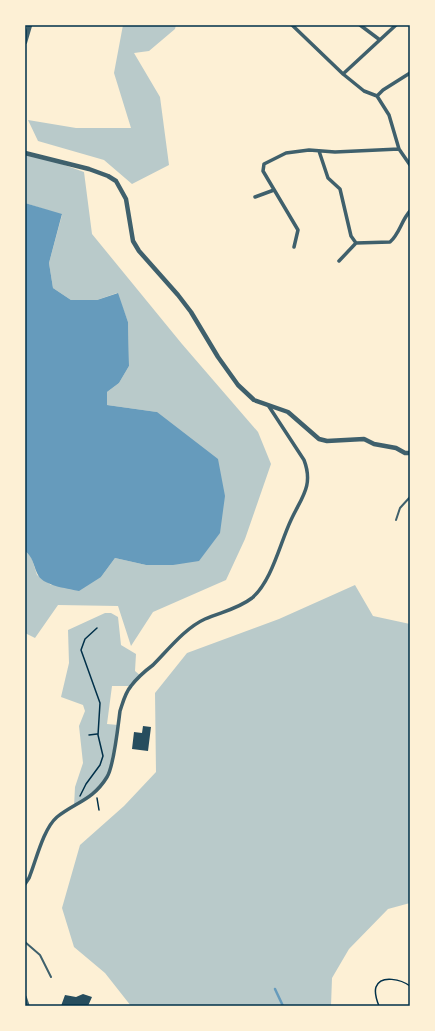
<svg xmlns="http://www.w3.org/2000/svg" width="435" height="1031" viewBox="0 0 435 1031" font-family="Rubik,sans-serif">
  <rect width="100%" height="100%" fill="#fdf0d5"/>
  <path fill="#b9caca" d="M123,25H176L175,29L149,51L134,53L160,97L169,165L132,184L104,160L38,141L28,120L76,128H131L114,73Z
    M25,151L84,172L92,234L182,344L258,432L271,464L245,539L226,580L153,612L131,646L118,606L58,605L35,638L25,633V551L31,556L37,575L51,585L101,577L115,558L146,565H173L157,412L107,405V392L119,383L129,366L128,322L117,293L97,300H71L53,288L49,263L62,215L25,203Z
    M355,585L373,616L410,624V903L388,909L349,949L332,978L331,1006H131L105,973L74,947L62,908L80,845L124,806L156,772L155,693L187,653L279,619Z
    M105,613H111L118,617L121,645L136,654L135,671L141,676L130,686H112L107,724L118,725L108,776L99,789L74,807L75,787L83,763L79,726L85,711L83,705L61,697L69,663L68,630Z"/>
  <path fill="#669bbc" d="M25,203L62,214L49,263L53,288L71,300H97L118,293L128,322L129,366L119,383L107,392V405L157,412L218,459L225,496L220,533L199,561L173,565H146L115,558L101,577L79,591C66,588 42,586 37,573C33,564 33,557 25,551Z"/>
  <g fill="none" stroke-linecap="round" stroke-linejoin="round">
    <path stroke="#669bbc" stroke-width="2.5" d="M275,989L283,1006"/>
  </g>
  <path fill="#264d5e" d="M143,726L151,727L148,751L132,749L134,732L142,733Z
    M83,994L92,997L88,1006H61L65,995L76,997Z"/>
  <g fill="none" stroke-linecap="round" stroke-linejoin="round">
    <path stroke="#003049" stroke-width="1.5" d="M89,735L97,734
      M80,796L86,784L100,765L103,756L98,735L100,703L81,650L85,639L97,628
      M97,798L99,810
      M379,1006C377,1001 374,993 376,987C381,974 402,980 410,986"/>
    <path stroke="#3f606c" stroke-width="2" d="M396,520L400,508L410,497
      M25,942L40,955L51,977"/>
    <path stroke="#3f606c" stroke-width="3.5" d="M292,25L343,74L364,91L377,96L389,115L399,149L410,165
      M360,25L380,40
      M343,74L396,25
      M377,96L383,90L410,73
      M319,151L328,178L340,189L351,236L356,243L390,242C400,233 401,221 410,211
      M255,197L274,190
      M294,247L298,230L263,171L264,164L286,153L309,150L335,152L399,149
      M339,261L356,243
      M25,884L29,878C36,861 43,829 57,817C76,802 93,800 107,777C114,766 118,726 120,711C123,702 125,693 131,686C137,678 145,671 153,665C168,650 185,628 205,619C221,612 238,609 252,598C272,581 280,543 291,520C301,498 314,486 304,460L268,405
      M25,997L28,1006"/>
    <path stroke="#3f606c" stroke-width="4.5" d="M25,42L30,25
      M25,153L89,169L108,176L116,181L126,199L133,241L139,251L178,295L191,312L218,357L238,385L254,400L288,412L319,439L327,441L364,439L374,444L396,448L405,453H410"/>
  </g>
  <rect width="435" height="1031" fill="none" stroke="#fdf0d5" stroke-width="52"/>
  <rect x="26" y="26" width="383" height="979" fill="none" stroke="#003049" stroke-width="1.5"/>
</svg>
